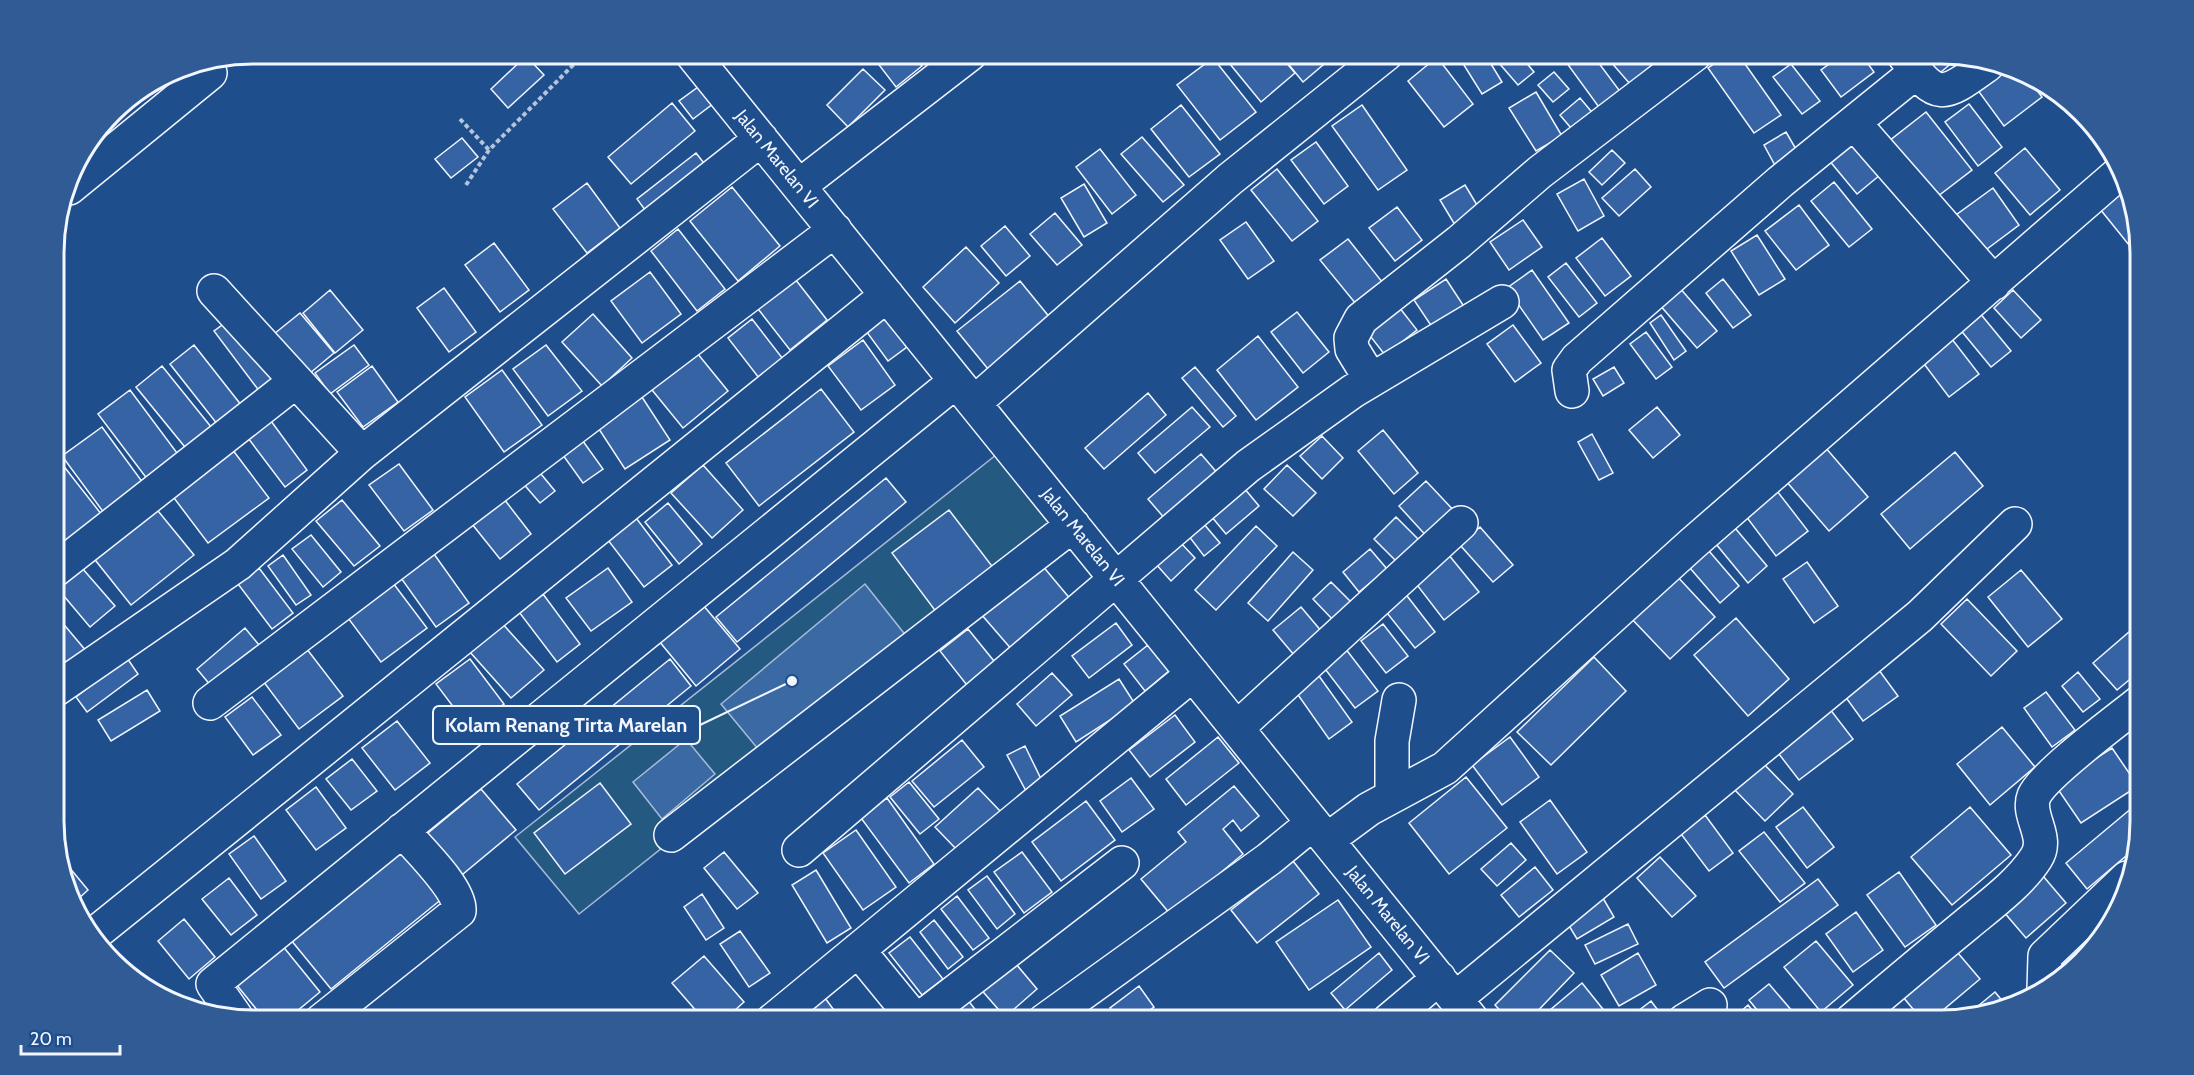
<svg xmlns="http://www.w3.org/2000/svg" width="2194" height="1075" viewBox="0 0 2194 1075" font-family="Cabin,sans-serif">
  <rect width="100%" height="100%" fill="#1f4e8c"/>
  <path fill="#245a82" stroke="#a8bbd7" stroke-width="1.5" d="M1006,447L1069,524L579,914L515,837Z"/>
  <path fill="#3b69a3" stroke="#a8bbd7" stroke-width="1.5" d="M865,584L907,637L763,755L721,704Z
    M686,739L715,774L662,819L633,782Z"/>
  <path fill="#3563a3" stroke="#f2f6ff" stroke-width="1.5" d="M885,54H912L922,66L896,87L876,61Z
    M1230,54H1279L1295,73L1261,102L1225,58Z
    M1292,54H1336L1303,82L1285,60Z
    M1457,54H1485L1502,82L1482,94Z
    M1491,54H1519L1534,72L1518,85Z
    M1577,54H1592L1622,94L1601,110L1566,62Z
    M1604,54H1657L1660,58L1630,84Z
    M1729,54H1738L1781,115L1754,133L1708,68Z
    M1843,54H1861L1874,72L1841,97L1821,70Z
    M1919,54H1940L1958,58L1936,76Z
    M526,56L544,75L508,108L491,89Z
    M1437,57L1473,104L1444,127L1408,81Z
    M1213,58L1256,112L1220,140L1177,85Z
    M1791,64L1820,101L1802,114L1773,77Z
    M1998,67L2025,74L2042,97L2004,126L1974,85Z
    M182,68L184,71L166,84L162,79Z
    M863,69L885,90L848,127L827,105Z
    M1554,72L1569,89L1553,102L1538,85Z
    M709,79L722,97L693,119L679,101Z
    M1536,92L1562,136L1536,151L1509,108Z
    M1580,98L1596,117L1576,134L1560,115Z
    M672,103L695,131L631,184L608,157Z
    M1969,104L2002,147L1978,166L1945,122Z
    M1181,105L1220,154L1189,177L1151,129Z
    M1362,105L1407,170L1378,190L1332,126Z
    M1926,112L1972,170L1929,203L1884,145Z
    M1786,132L1800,156L1777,169L1764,145Z
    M1142,137L1184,185L1163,202L1121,154Z
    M462,138L478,157L451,178L435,159Z
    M1851,140L1880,175L1857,194L1828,159Z
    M1316,142L1348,186L1324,204L1291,160Z
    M2025,148L2060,190L2030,215L1995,173Z
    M1100,149L1136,195L1112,214L1076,167Z
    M1612,150L1625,163L1602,185L1589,172Z
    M696,153L711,172L651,218L637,199Z
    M1277,169L1318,221L1292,241L1251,190Z
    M1635,169L1651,187L1619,216L1602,198Z
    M1584,179L1604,216L1578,231L1557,194Z
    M1834,182L1872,229L1849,247L1811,201Z
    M587,183L620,228L587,253L553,209Z
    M1084,184L1107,223L1084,237L1061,198Z
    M1465,185L1483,215L1458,230L1440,200Z
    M732,187L780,246L738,281L690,221Z
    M1993,188L2019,225L1983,252L1956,215Z
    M2124,190L2138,228V238L2129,245L2100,209Z
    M1799,205L1829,245L1796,270L1765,231Z
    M1397,207L1422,240L1395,261L1369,228Z
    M1055,213L1082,245L1057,265L1030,234Z
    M1523,220L1542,247L1509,270L1490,242Z
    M1246,222L1274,261L1248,279L1220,240Z
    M1005,226L1030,256L1006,276L981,246Z
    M678,229L725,289L697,311L651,251Z
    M1757,235L1785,279L1759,295L1731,251Z
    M1602,238L1631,276L1605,296L1576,258Z
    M1348,239L1383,283L1356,304L1320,260Z
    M494,243L529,290L500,312L465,265Z
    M966,247L999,283L955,323L923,287Z
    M1566,263L1597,303L1579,317L1548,277Z
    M1532,270L1569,323L1543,340L1507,288Z
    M650,272L681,314L642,343L611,301Z
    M792,275L827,320L790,350L755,305Z
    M1446,279L1465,308L1434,330L1414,300Z
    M1723,279L1751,315L1733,328L1706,293Z
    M1020,281L1051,319L988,369L957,331Z
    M1679,287L1717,331L1697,348L1659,304Z
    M444,288L476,332L449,352L417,308Z
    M330,290L363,330L335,353L303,313Z
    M2013,290L2041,320L2021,338L1994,308Z
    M1974,306L2011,351L1991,367L1954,322Z
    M1399,307L1417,330L1385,355L1367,332Z
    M1297,312L1329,352L1303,373L1271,332Z
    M300,313L334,353L303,379L269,338Z
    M593,314L632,358L602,386L562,342Z
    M889,314L911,344L888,361L866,331Z
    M236,315L287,384L266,400L214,331Z
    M1661,315L1686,351L1674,360L1650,323Z
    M752,319L783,359L759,378L728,338Z
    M1513,325L1541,363L1515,382L1487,344Z
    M1646,332L1672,367L1656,379L1630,344Z
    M1948,334L1979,374L1949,397L1918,356Z
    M1258,336L1298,387L1256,420L1217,370Z
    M863,340L895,385L861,410L828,366Z
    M194,345L249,415L225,434L170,364Z
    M354,345L369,365L330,394L315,373Z
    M546,345L582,391L548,416L513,369Z
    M693,348L728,391L683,428L648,385Z
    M162,366L220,438L189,452L136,387Z
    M372,366L398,402L363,427L337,392Z
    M1195,367L1236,416L1223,427L1182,378Z
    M1614,367L1624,383L1603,396L1593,379Z
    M502,370L542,425L504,452L465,397Z
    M821,389L854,432L759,506L726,463Z
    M130,390L186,465L154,488L98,414Z
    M1148,393L1166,415L1104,469L1085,448Z
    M640,394L670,440L625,469L595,423Z
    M1192,407L1210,427L1155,473L1138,453Z
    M1657,407L1680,435L1653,458L1629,430Z
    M271,421L307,470L285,487L248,438Z
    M102,427L149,491L110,521L62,456Z
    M1383,430L1418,473L1394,494L1358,451Z
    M1592,434L1613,473L1599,480L1578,442Z
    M1322,436L1343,458L1322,479L1300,456Z
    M580,437L603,469L583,483L560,451Z
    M1825,447L1868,497L1829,531L1786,481Z
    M232,449L269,498L208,543L171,494Z
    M1955,452L1983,486L1910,549L1881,514Z
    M1201,454L1219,475L1166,520L1148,499Z
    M55,455L109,524L72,552L55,530Z
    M399,464L433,510L404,531L369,485Z
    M703,465L743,510L712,538L671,493Z
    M1287,465L1316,493L1293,516L1264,489Z
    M536,468L555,491L540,503L521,481Z
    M886,478L906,502L737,642L716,617Z
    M1426,481L1458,515L1430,540L1399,506Z
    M1239,482L1259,506L1226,534L1206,510Z
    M1774,487L1808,531L1776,556L1742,511Z
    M504,499L531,534L500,559L472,524Z
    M342,500L380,546L354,566L316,521Z
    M668,503L702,544L679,564L645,522Z
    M154,506L194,555L131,605L92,556Z
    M630,510L672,565L644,587L601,531Z
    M949,510L998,574L940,617L892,553Z
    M1396,517L1419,540L1397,562L1374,539Z
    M1203,523L1220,543L1204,556L1188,535Z
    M1256,526L1277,546L1216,610L1195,590Z
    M1480,527L1513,565L1493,582L1460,545Z
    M1735,528L1767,566L1748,583L1716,544Z
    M311,535L341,572L323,587L292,549Z
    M1179,541L1195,558L1171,581L1155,563Z
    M1703,544L1739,586L1720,603L1684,561Z
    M1370,549L1387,569L1359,592L1343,572Z
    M1293,552L1313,570L1268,621L1248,603Z
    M434,554L469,603L436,627L401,578Z
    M1448,554L1479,592L1444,620L1414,581Z
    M283,555L311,595L296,605L268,566Z
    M1807,562L1838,606L1814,623L1783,579Z
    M1041,564L1072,601L1013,651L981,614Z
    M82,568L115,606L90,627L58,589Z
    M259,568L293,613L272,629L238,584Z
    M608,568L632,602L591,631L566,598Z
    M2021,570L2062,619L2028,647L1988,597Z
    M1674,573L1715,617L1670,659L1629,616Z
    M1331,582L1352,603L1334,621L1313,599Z
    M393,583L427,628L381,662L348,618Z
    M1404,592L1435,632L1415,648L1383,608Z
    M543,594L580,644L557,662L519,612Z
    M1967,599L2017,651L1991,676L1941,624Z
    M703,605L740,649L696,686L659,641Z
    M1301,607L1322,632L1294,655L1273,630Z
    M55,614L87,652L70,667L55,650Z
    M1736,618L1789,679L1748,716L1694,655Z
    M501,622L544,670L511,698L469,651Z
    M1116,623L1132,645L1089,678L1072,656Z
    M1383,624L1408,656L1386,673L1361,641Z
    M2136,626L2139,631L2140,671L2117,690L2093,663Z
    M245,628L259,645L211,686L197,669Z
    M968,629L998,666L970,689L940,651Z
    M303,644L343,696L299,729L260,677Z
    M1148,645L1169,671L1145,691L1124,664Z
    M1345,648L1378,691L1355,708L1322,665Z
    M1594,657L1626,691L1551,765L1517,732Z
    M127,658L138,674L87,712L76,697Z
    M470,659L504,704L470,729L436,684Z
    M670,659L691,686L539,810L517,784Z
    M1873,662L1898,696L1863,721L1839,688Z
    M2078,672L2100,699L2083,712L2062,686Z
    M1052,673L1072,695L1036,726L1017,704Z
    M1319,676L1352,722L1329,739L1296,692Z
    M1119,679L1135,704L1076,742L1060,716Z
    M147,690L160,711L111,741L98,720Z
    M2046,692L2075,730L2052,747L2024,708Z
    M252,697L281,735L253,755L225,717Z
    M1826,704L1853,739L1799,780L1772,745Z
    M1175,715L1195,742L1150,777L1129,750Z
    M397,721L430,763L395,790L362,748Z
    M2002,727L2035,767L1990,805L1957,764Z
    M1218,737L1239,763L1186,805L1166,779Z
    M1510,737L1539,777L1502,805L1472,765Z
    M962,740L984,767L934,807L912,781Z
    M1025,746L1043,783L1026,791L1007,755Z
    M2112,748L2138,786L2081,823L2055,785Z
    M352,759L377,791L351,810L326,779Z
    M1760,760L1793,794L1765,821L1732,787Z
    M1466,777L1507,828L1449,874L1409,823Z
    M1131,778L1154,809L1122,832L1100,801Z
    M909,782L939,819L920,834L890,797Z
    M600,783L631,824L565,874L534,833Z
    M1234,786L1259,816L1241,831L1233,820L1223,829L1243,854L1207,884L1176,921L1141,879L1186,842L1178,832Z
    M316,787L346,828L316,850L286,810Z
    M978,788L1001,812L958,851L935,827Z
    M481,789L516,830L451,884L416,843Z
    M887,798L934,864L909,883L861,818Z
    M1550,800L1587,852L1557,874L1520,822Z
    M1086,801L1115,840L1061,881L1032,842Z
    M2139,802L2140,822L2133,850L2087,889L2066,863Z
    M1803,807L1834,847L1807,868L1776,827Z
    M1970,807L2011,855L1952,905L1911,857Z
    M1705,815L1733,853L1709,871L1681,834Z
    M856,830L896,887L863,910L823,853Z
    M1764,832L1805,883L1780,902L1739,851Z
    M254,836L286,881L261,899L229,854Z
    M1511,843L1526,860L1497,886L1481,869Z
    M403,849L443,898L331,989L291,940Z
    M724,852L758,893L737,909L704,868Z
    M1022,852L1052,892L1024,913L994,872Z
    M59,855L88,890L77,900Z
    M1660,857L1696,896L1672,917L1637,878Z
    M1293,861L1319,894L1257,943L1231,910Z
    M1535,867L1553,890L1519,917L1501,895Z
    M816,870L851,928L827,943L792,885Z
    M1899,872L1936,925L1905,947L1867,895Z
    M987,876L1015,914L997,929L968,890Z
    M2043,876L2066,903L2026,938L2003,911Z
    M229,878L257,915L231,935L202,899Z
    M1818,879L1838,905L1724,988L1705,962Z
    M1600,893L1614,917L1577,939L1562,914Z
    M702,894L724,928L706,940L684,907Z
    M957,896L989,938L973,950L941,909Z
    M1338,900L1371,947L1309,990L1276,942Z
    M1856,912L1883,950L1853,972L1826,934Z
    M2099,915L2106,925L2072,964L2063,950Z
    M184,919L215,957L189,979L158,941Z
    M934,920L963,957L948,969L920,932Z
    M1628,924L1638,944L1595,964L1585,945Z
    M740,931L770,973L749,987L720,944Z
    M910,937L943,979L922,995L889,953Z
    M277,939L320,992L285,1021H266L231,978Z
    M1816,941L1853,985L1821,1012L1784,967Z
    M1952,946L1980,979L1930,1021H1923L1898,991Z
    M1550,950L1574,973L1528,1021H1510L1495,1005Z
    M1379,953L1392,970L1345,1010L1331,993Z
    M1638,953L1656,985L1619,1006L1601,975Z
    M704,956L744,1002L723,1021H705L672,983Z
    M1011,958L1037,989L1005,1017L978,986Z
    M1582,983L1606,1013L1596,1021H1537Z
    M1769,984L1799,1019L1797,1021H1766L1749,1000Z
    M1139,986L1154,1007L1135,1021H1120L1110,1008Z
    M1995,992L2004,1003L1966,1016Z
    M964,995L984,1021H936Z
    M825,998L842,1021H802L800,1018Z
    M1651,1001L1666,1021H1625Z
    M1748,1005L1761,1021H1730Z
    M1093,1010L1103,1021H1080Z"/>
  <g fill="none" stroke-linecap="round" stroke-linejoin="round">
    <g stroke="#f2f6ff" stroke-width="36">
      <path id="minor" d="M692,54L1473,1021
        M1904,55C1937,103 1944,96 1987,65
        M1855,124L1994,283
        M799,186L970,54
        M69,188L210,73L203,64
        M214,291L362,453
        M1371,380L1352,349L1351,338L1361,319L1459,242L1540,172L1695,54
        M1572,391L1569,370L1577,359L1780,182L1916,72
        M974,403L1230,179L1386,54
        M55,570L296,381
        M55,690L238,564L362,453L761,139
        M210,703L835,230
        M1237,728L1461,523
        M1392,796V741L1399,700
        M671,835L1073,525
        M1327,840L1369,809L1445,768L1692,544L2118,174
        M799,850L1248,466L1353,391L1502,302
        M92,936L887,295
        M858,950L916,1021
        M2044,990L2045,956L2127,878
        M1455,999L1920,616L2015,524
        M236,1017L213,984L956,381
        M321,1021L459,911C461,889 417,848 402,830
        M772,1021L1193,674
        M917,1021L1122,863
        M1044,1021L1269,859L1313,823
        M1388,1021L1439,978
        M1684,1021L1710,1005
        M1851,1021C1890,988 1928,956 1967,924C1990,905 2020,883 2036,858C2050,837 2026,816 2034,796C2044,774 2118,720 2140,702"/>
    </g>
    <path stroke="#b3c4dc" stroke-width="4" stroke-dasharray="4.5 3" stroke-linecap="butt" d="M460,119L489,150
      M466,185L489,150L584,54"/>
    <use href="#minor" stroke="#1f4e8c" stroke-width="33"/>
  </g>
  <g text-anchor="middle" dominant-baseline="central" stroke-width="4.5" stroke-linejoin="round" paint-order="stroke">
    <g font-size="18" fill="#f2f6ff" stroke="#1f4e8c">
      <text transform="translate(777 159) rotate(51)">Jalan Marelan VI</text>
      <text transform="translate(1083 537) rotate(51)">Jalan Marelan VI</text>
      <text transform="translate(1388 915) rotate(51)">Jalan Marelan VI</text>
    </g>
  </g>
  <path d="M0 0H2194V1075H0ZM253 64H1941A189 189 0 0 1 2130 253V821A189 189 0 0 1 1941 1010H253A189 189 0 0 1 64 821V253A189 189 0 0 1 253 64Z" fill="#305b95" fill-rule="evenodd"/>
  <path fill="none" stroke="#f2f6ff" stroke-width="3" d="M253 64H1941A189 189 0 0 1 2130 253V821A189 189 0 0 1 1941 1010H253A189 189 0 0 1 64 821V253A189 189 0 0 1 253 64Z"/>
  <path fill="none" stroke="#f2f6ff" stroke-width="2" d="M792 681L700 725"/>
  <circle fill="#f2f6ff" stroke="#1f4e8c" stroke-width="2" cx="792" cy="681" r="6"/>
  <rect fill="#1f4e8c" stroke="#f2f6ff" stroke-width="2" x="433" y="706" width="267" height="38" rx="6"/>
  <g font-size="20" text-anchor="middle" font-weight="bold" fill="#f2f6ff">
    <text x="566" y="732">Kolam Renang Tirta Marelan</text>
  </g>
  <path d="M21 1045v9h99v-9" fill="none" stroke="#f2f6ff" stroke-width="3"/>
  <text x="30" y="1045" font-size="18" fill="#f2f6ff" stroke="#1f4e8c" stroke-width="4.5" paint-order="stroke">20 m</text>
</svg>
